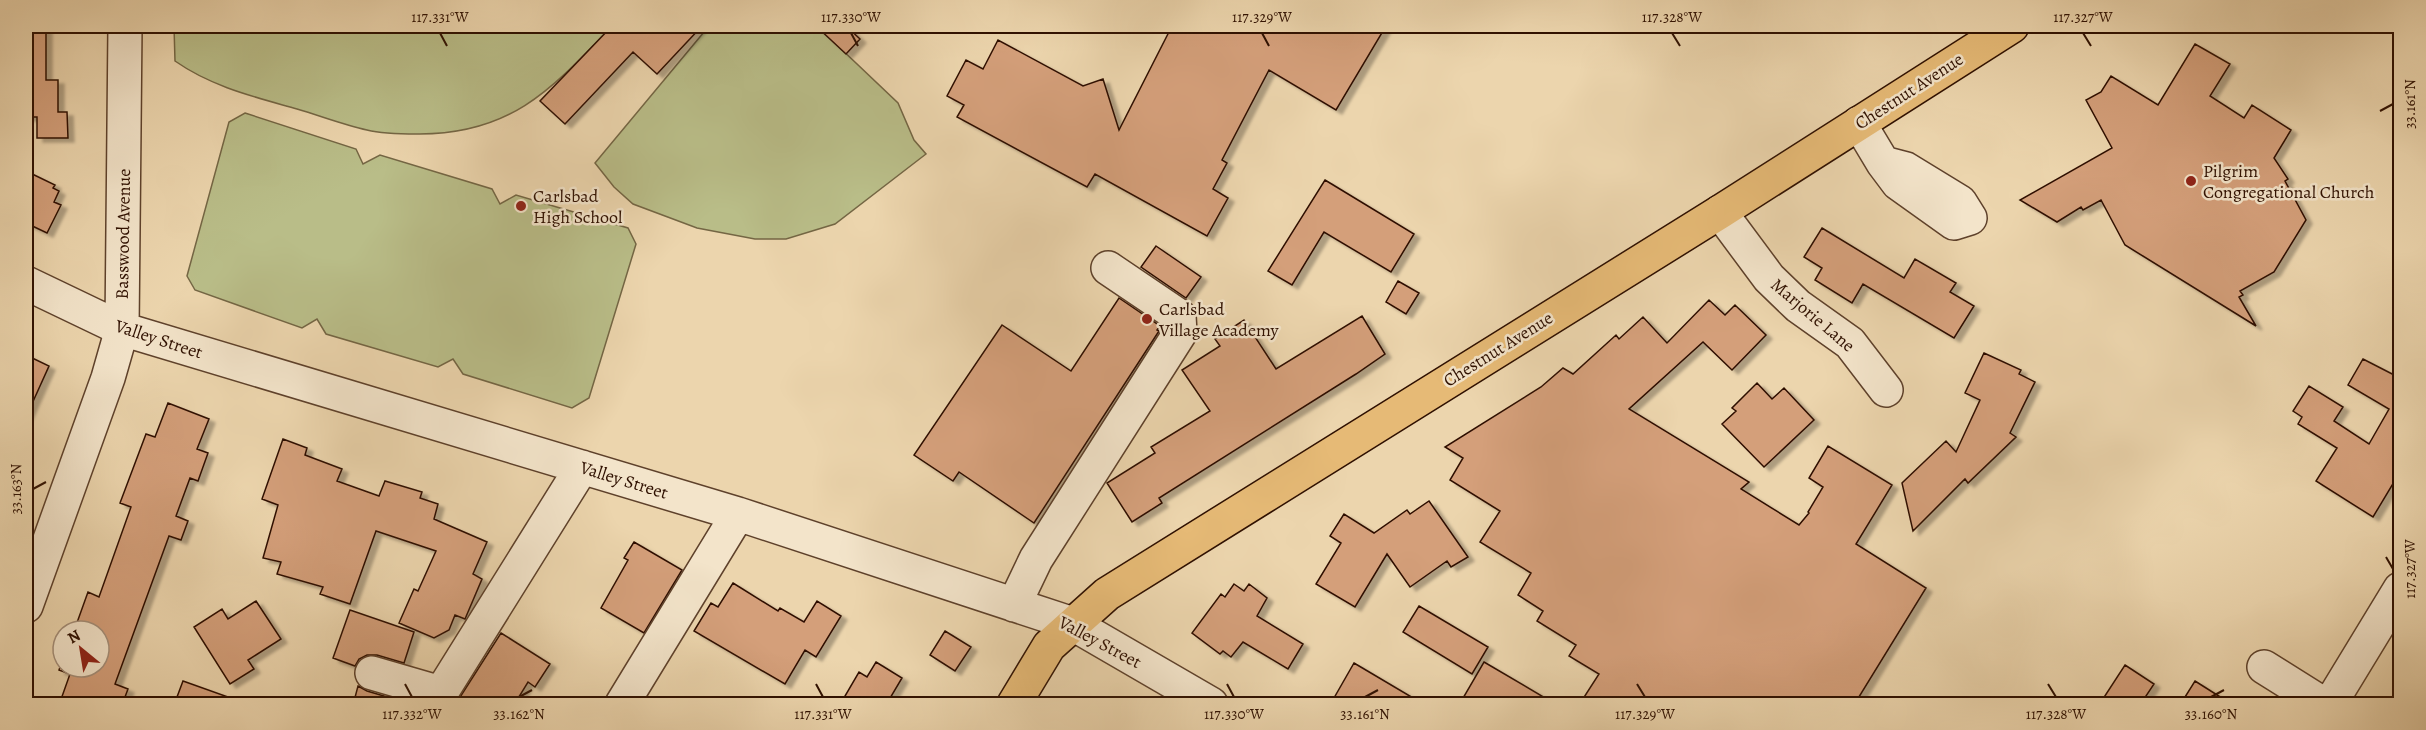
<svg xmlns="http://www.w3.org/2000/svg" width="2426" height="730" viewBox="0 0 2426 730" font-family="Alegreya,serif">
  <defs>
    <filter id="shadow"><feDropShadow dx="6" dy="4" stdDeviation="1.5" flood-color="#0004"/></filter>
  </defs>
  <rect width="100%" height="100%" fill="#ecd5ad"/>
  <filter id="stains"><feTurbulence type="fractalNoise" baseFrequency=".00333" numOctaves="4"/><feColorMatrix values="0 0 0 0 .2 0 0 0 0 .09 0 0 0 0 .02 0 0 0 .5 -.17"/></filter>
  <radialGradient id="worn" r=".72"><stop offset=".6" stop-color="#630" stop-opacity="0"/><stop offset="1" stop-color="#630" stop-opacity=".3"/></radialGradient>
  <path fill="#b9bd88" stroke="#746644" stroke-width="1.5" d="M174,26H612C552,89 511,135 417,134C401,134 383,134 367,130C344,125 321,116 297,109C255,97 212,87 175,61Z
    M709,26H817L898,103L914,140L926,154L835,224L786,239H755L697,228L633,204L614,187L595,163Z
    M245,113L356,149L363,164L380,155L492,189L500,204L516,195L628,228L636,244L589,398L572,408L463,374L453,359L438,367L326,334L317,319L302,328L195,290L187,276L229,122Z"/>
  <path fill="#d49f7a" stroke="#2f1000" stroke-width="1.5" filter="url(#shadow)" d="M26,26H46V80H58V112H67L68,138H37V117H26Z
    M612,26H702L657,74L633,52L565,124L540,101Z
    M816,26H846L860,39L846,54Z
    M1172,26H1386L1336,110L1269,70L1222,160L1227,163L1213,189L1228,198L1207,236L1095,174L1087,187L957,117L964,105L947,96L966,60L983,69L998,40L1083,86L1103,79L1119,130Z
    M2195,44L2230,64L2210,96L2244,118L2252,105L2291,130L2274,158L2288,179L2285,181L2306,220L2274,272L2240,291L2243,295L2239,297L2256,326L2125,245L2101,200L2083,210L2081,207L2057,222L2020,200L2112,148L2086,100L2101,92L2111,76L2158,105Z
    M26,171L55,185L53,188L59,191L54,202L61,205L47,233L26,223Z
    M1325,180L1414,234L1391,272L1324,232L1292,285L1268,271Z
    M1822,228L1904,278L1915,259L1956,283L1950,292L1974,306L1954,338L1863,284L1852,303L1815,280L1822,268L1804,257Z
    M1156,246L1201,277L1186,298L1141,267Z
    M1398,281L1419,293L1406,314L1386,302Z
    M1119,298L1160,326L1157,330L1159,331L1034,523L959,472L953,481L914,455L1002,325L1071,371Z
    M1709,300L1725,315L1735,305L1766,335L1732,370L1703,342L1629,409L1749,482L1741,489L1799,525L1809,513L1808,512L1823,487L1809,478L1828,446L1892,485L1856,544L1926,588L1854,705H1579L1599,674L1569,656L1576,645L1537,621L1543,611L1518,595L1531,573L1480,542L1500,511L1450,480L1463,458L1445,447L1541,387L1563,368L1573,374L1616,335L1619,339L1643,317L1667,343Z
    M1362,316L1385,354L1356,374L1159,498L1162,503L1132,522L1107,483L1155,453L1151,447L1210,411L1182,370L1220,346L1215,339L1244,320L1276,369Z
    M1984,353L2021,370L2019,374L2035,382L2010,433L2016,437L1968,483L1965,479L1913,531L1902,483L1946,441L1956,452L1980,400L1965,393Z
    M26,355L49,366L26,417Z
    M2363,359L2400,378V472L2373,517L2316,481L2337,448L2298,424L2302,417L2293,411L2309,386L2343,407L2334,421L2369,444L2389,409L2348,385Z
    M1757,383L1772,399L1784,388L1814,420L1764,467L1722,424L1736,411L1732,408Z
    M168,403L209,419L197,449L208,453L198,481L190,478L176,516L188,521L181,540L169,536L115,684L128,689L122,705H59L70,674L59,670L63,659V667H99V631H74L88,592L99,597L131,507L120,503L146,434L155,437Z
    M283,439L307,448L305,455L342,469L337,481L379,496L385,481L422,492L420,498L438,504L434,519L487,542L473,574L482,579L465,619L455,615L449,630L434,638L399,623L414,589L418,591L436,551L376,531L350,604L320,594L323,587L277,574L281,562L263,558L278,505L262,499Z
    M1429,501L1468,557L1451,567L1447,561L1410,587L1387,554L1355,607L1316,584L1341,543L1330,536L1344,514L1374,533L1407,510L1410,514Z
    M634,542L682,570L644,633L601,608L628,560L624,558Z
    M733,583L778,611L780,608L804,622L817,601L841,616L816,657L805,650L785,684L694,631L711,603L718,607Z
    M1234,584L1244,591L1249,584L1267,598L1257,616L1303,644L1288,669L1243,642L1231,657L1223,651L1220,654L1192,633L1221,594L1225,597Z
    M256,601L281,639L248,660L254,669L230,684L194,627L222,609L228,619Z
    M1419,606L1488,647L1472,674L1403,632Z
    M350,610L414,632L404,663L377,655H367L359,659L355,666L333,658Z
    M945,631L971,647L955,671L930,655Z
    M501,633L550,664L535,687L528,682L514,705H455Z
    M876,662L902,678L886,705H859L845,696L859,672L867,677Z
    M1484,662L1557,705H1459Z
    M1354,663L1425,705H1330Z
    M2125,665L2154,684L2140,705H2099Z
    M183,681L242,702V705H174Z
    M2195,681L2233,705H2180Z
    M358,686L367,691L394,699L392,705H353Z"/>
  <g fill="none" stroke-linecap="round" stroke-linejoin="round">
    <g stroke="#5e412b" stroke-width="36">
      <path id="minor" d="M1859,123L1883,163L1898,183L1954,223L1970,218L1960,202L1906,169L1883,163
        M1720,212L1769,278L1798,306L1850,343L1886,390
        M26,283L122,329L738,514L1073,624L1211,704
        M1014,605L1036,559L1180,333L1179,316L1108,268
        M26,606L108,378L122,329L125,26
        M2264,667L2323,704
        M372,673L441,693L582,467
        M622,704L738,514
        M2330,704L2400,589"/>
    </g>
    <g stroke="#2f1000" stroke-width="36">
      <path id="major" d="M1014,704L1049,646L1107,594L1720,212L2012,26"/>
    </g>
    <use href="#minor" stroke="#f3e4ca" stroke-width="33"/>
    <use href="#major" stroke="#e6ba76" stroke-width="33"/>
  </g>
  <path fill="none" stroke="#2f1000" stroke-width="2" d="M440,33L447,46M851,33L858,46M1262,33L1269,46M1672,33L1680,46M2083,33L2091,46M2380,111L2393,104M33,489L46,482M2386,557L2393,569M405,684L412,697M816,684L823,697M1227,684L1234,697M1637,684L1645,697M2048,684L2056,697M519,697L532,690M1365,697L1378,690M2211,697L2224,690"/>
  <g fill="#8f2418" stroke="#f3e4ca" stroke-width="2">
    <circle cx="2191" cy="181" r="6"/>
    <circle cx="521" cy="206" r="6"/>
    <circle cx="1147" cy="319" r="6"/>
  </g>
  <g text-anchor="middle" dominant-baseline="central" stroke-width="5" stroke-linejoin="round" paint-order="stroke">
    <g font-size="18" fill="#2f1000" stroke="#f3e4ca">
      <text transform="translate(1909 91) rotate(-33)">Chestnut Avenue</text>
      <text transform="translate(123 234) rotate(-89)">Basswood Avenue</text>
      <text transform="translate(1813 315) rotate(40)">Marjorie Lane</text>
      <text transform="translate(159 339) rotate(18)">Valley Street</text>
      <text transform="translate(1498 349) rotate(-32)">Chestnut Avenue</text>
      <text transform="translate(624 480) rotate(17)">Valley Street</text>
      <text transform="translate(1100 642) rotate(28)">Valley Street</text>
    </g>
    <g font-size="18" fill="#2f1000" stroke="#f3e4ca" text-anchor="start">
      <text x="2203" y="171">Pilgrim<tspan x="2203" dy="21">Congregational Church</tspan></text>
      <text x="533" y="196">Carlsbad<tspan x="533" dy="21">High School</tspan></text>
      <text x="1159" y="309">Carlsbad<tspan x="1159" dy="21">Village Academy</tspan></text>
    </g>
  </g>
  <rect width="2426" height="730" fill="none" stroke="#ecd5ad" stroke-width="66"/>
  <g transform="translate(81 649) rotate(330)"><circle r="28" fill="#f3e4ca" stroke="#a58f79" stroke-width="1.5"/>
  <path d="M0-4.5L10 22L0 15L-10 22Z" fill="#8f2418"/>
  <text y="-9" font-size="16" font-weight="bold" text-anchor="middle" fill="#2f1000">N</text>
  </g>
  <rect x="33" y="33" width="2360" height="664" fill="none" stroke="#2f1000" stroke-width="2"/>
  <g font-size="15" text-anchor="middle" fill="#2f1000">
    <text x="440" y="22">117.331°W</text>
    <text x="851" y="22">117.330°W</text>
    <text x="1262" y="22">117.329°W</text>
    <text x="1672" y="22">117.328°W</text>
    <text x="2083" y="22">117.327°W</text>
    <text transform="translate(2410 104) rotate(-90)" y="5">33.161°N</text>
    <text transform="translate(16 489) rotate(-90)" y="5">33.163°N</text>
    <text transform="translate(2410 569) rotate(-90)" y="5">117.327°W</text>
    <text x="412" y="719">117.332°W</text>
    <text x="519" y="719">33.162°N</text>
    <text x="823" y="719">117.331°W</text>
    <text x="1234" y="719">117.330°W</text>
    <text x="1365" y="719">33.161°N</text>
    <text x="1645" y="719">117.329°W</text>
    <text x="2056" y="719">117.328°W</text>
    <text x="2211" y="719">33.160°N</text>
  </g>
  <rect width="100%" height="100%" filter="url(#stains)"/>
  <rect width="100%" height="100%" fill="url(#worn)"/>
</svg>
